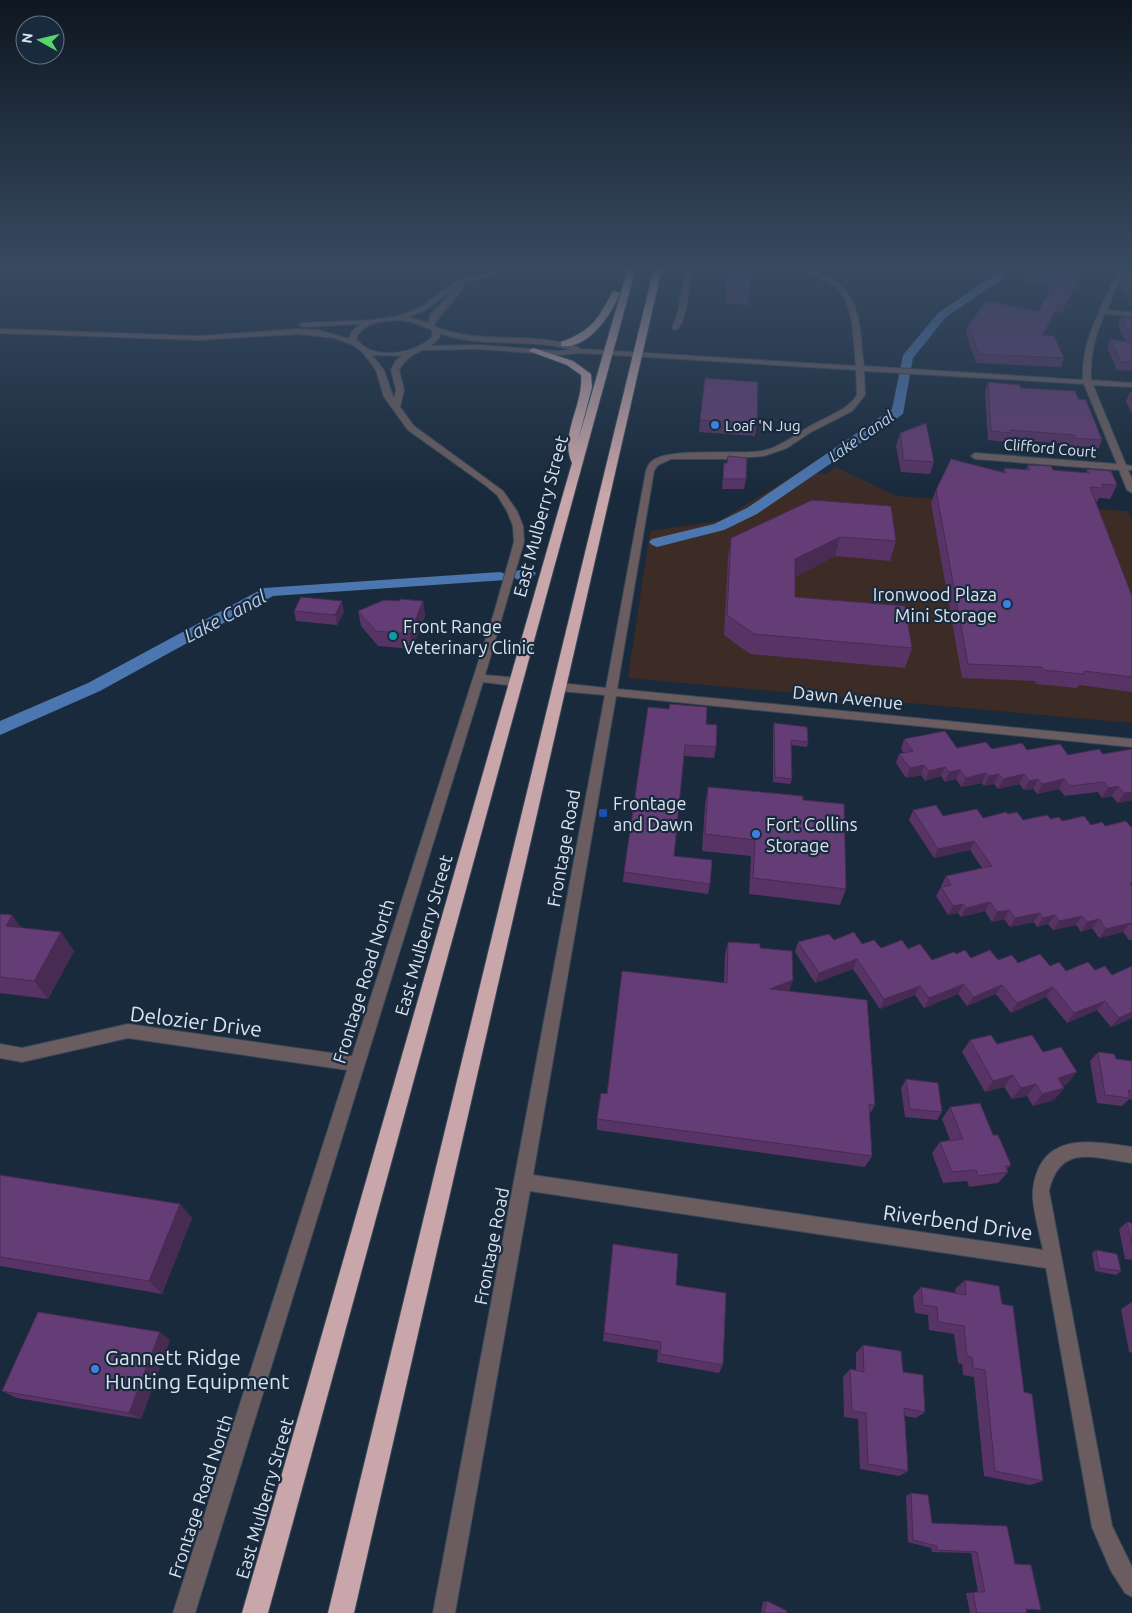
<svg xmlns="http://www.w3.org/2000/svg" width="1132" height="1613" viewBox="0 0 1132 1613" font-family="Ubuntu,sans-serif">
  <rect width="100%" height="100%" fill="#192a3c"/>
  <path fill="#3d2b25" d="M836,467L896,496L1128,511L1132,521V723L628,678L650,531L719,521L799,472L826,474Z"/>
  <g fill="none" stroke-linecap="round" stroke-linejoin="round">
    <path fill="#4c76af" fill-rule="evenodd" d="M995,268H1005V277L946,317L913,358L903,414L757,514L724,530L657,547L652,545L649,542L652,539L714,524L747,508L892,409L903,355L938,313L996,274Z
      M528,568L536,573L534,576L518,580L510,575L512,572Z
      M500,572L506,574L508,577L506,580L273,596L100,691L0,735V721L88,683L264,588Z"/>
    <g stroke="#384859" stroke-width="2">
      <path id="minor" d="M502,268H513L464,283C465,293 440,312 434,326C472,343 515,334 555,341C564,343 574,344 581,349L856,366C853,341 855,299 833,285C823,279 811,275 802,268C811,267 818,272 827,277C864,296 859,330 864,366L1083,380C1081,336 1104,307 1118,268H1124L1107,310L1132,312V316L1105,314C1094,336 1090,356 1091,380L1132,383V387L1093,385L1126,465L1132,466V470H1128L1132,479V493L1127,490L1119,470L975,459L971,456L975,453L1117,464L1084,384L864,371L865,395L852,411L811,432L787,448L764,456L727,459H671L658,465L654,471L617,689L1132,739V747L616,696L533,1175L1043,1250C1040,1235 1031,1203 1033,1190C1040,1131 1090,1141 1132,1147V1163C1094,1158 1060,1143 1049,1191L1112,1526L1132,1567V1597L1125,1593L1111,1571L1092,1527L1046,1268L530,1191L455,1613H433L605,695L560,691L554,687L560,683L606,688L646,471C647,468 649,463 652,461C668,447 737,455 762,451C782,447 798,432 816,423C831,415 848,409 857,395L856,370L582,353L558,355L479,349L423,350C413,354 404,360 399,370L404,390L400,407L414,426L503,491L517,511L523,526L524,542L485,675L517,678L523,682L517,686L483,682L195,1613H173L347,1070L128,1038L22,1062L0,1058V1044L22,1048L128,1024L352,1056L494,613L514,542L513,526L507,511L497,495L485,485L408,430L384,397L376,370L362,352L353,345L334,338L298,334L199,340L0,333V329L199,336L298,329L318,330L349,339L352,331L361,324L303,327L299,325L303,323L371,320L399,316L421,307L453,283ZM458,285L431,314L428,323L408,317L426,310ZM398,320L412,322L432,330V337C415,354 371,362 356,338C364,322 382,321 398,320ZM439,333C481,349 528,337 571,350L558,351L479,345L431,346L440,337ZM372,355L403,356L396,360L391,370L396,390L394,399L384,370Z
        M686,268H692C690,281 687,324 676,330L672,328L678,311Z"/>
    </g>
    <g stroke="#384859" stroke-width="2">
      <path id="highway" d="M628,268H636L268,1613H242L572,463C559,434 584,405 581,375L567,365L529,351L533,348L573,361L591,374L592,387L578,441Z
        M654,268H662L354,1613H328Z
        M613,291L620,293C612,314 588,350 561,346V342C592,331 598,319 613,291Z"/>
    </g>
    <use href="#minor" fill="#6b5d5f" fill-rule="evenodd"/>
    <use href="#highway" fill="#c8a6a9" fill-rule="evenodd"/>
  </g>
  <path fill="#573465" d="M1023,268H1086L1062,313L1056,312L1044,335L1064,358L1061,367L976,363L966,334L968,326L1038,311L1049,293L1046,292L1049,285L1025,281L1021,271Z
    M1125,271L1132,272V307L1119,285Z
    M727,273L749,296L748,305L726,303V282Z
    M1121,317L1132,318V371L1117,370L1107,348L1110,339L1126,342L1118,326Z
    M705,378L757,423L755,436L699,432Z
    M988,382L1021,388L1078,399L1102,440L1098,450L1071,448L1070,444L1008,439L1007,442L988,440L985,392Z
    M1130,392H1132V414L1126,401Z
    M900,433L934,462L930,474L901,472L896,446Z
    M728,456L746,479L744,489H722L724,463H727Z
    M1028,465L1053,470L1086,473L1087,469L1117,485L1110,499L1099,498L1097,502H1096L1132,596V692L1079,685L1077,688L1036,684L1035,681L962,678L931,503L936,490L1003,472L1004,468L1026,470Z
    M812,500L896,541L890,561L835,556L795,577V597L912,648L905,668L750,654L724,635L728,558L731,538Z
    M399,601H423L425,616L412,649L378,646L361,626L358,611Z
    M294,611L344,612L337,625L296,621Z
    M648,707L706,724L716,747L714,758L684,756L674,856L710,884L708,894L623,882L624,872Z
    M774,723L808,742L807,747L791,745L792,779L790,784L773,782V728Z
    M904,739L957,748L1027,750L1068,755L1103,754L1132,749V800L1118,803L1112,796L1102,798L1098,792L1065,796L1059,789L1037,794L1033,789L1024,790L1019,784L998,789L994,784L984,786L982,783L961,787L956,779L945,782L941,776L925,781L921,775L906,778L896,763L899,754L904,753L901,749Z
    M708,787L803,800L846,889L840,905L749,894L751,856L702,851L705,804Z
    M913,810L943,816L983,818L1008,814L1023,820L1051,819L1091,825L1132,828V940H1129L1123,932L1099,938L1092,928L1081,932L1076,925L1053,930L1048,924L1037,927L1034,922L1010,927L1004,919L992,922L985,911L961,917L958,913L948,915L936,896L941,887H942L941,886L946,876L982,868L970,850L934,858L909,820Z
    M0,914L22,928L74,951L48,999L0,993Z
    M834,940L862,944L881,948L908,949L932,960L956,954L971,958L1050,966L1066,971L1132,1018L1111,1027L1097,1010L1067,1023L1046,997L1011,1013L996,994L967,1006L958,994L924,1008L915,995L880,1009L853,969L815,983L795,952L798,942Z
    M728,942L760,948L790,991L875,1105L869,1115L872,1156L865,1167L597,1130V1119L607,1094L724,983L725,955Z
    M970,1040L1043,1052L1067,1084L1062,1086L1064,1088L1054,1100L1033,1106L1027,1096L1012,1099L1004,1087L985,1092L962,1052Z
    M1098,1052L1116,1059L1132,1061V1100L1129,1099L1122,1106L1097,1103L1090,1061Z
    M906,1079L942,1112L937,1120L905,1117L901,1088Z
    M950,1107L993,1135L1011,1165L1007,1169L1008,1172L998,1183L969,1187L967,1181L943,1183L932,1153L940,1142L950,1140L942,1119Z
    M0,1175L180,1204L192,1218L162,1294L0,1266Z
    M1127,1222L1132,1223V1260L1125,1259L1119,1229Z
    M613,1244L676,1285L723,1365L719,1373L657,1362L658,1350L603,1341Z
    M1096,1250L1121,1271L1116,1275L1095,1271L1092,1253Z
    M965,1280L1002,1304L1024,1392L1043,1481L1030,1485L984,1476L974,1377L963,1375L962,1364L958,1363L954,1334L929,1330L928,1315L915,1313L913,1296L921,1287L956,1293L955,1289Z
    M1132,1302V1353L1129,1352L1121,1309Z
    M170,1340L141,1419L17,1398L2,1391Z
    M863,1345L903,1372L925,1412L916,1418L905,1416L908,1471L899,1476L860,1469L858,1419L844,1417L843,1377L850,1369L856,1370V1353Z
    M911,1493L932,1523L1015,1564L1041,1610H1026L1027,1613H970L966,1593L978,1592L971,1553L932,1552L931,1548L908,1542L906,1496Z
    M767,1601L786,1613H761L763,1602Z"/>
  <path fill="#472b53" d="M1085,268H1086L1062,313L1065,305Z
    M1059,304L1056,312L1039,344L1042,335Z
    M840,537L835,556L791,579L795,559Z
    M342,601L344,612L337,625L335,615Z
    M423,601L425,616L412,649L410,634Z
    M924,765L921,775L906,778L910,768Z
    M945,767L941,776L925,781L929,771Z
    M960,770L956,779L945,782L949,772Z
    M986,773L982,783L961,787L966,778Z
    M999,774L994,784L984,786L989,776Z
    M1024,774L1019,784L998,789L1003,779Z
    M1038,779L1033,789L1024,790L1029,781Z
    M1064,779L1059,789L1037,794L1042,784Z
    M1118,786L1112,796L1102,798L1108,788Z
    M1132,792V800L1118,803L1124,793Z
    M974,841L970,850L934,858L938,849Z
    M990,902L985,911L961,917L966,908Z
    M963,904L958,913L948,915L953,906Z
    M1009,910L1004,919L992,922L997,912Z
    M1040,913L1034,922L1010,927L1015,918Z
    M12,915L26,934L6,926Z
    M1055,915L1048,924L1037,927L1043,918Z
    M1082,916L1076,925L1053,930L1059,921Z
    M1099,919L1092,928L1081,932L1087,922Z
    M1130,923L1123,932L1099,938L1106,929Z
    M61,932L74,951L48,999L34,981Z
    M857,959L853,969L815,983L819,973Z
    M793,980L789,993L770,989Z
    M964,984L958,994L924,1008L929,998Z
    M1002,985L996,994L967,1006L973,997Z
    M920,986L915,995L880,1009L884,999Z
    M1053,987L1046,997L1011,1013L1017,1003Z
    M1105,1001L1097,1010L1067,1023L1074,1013Z
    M1132,1012V1018L1111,1027L1119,1018Z
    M1077,1072L1067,1084L1048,1090L1058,1078Z
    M1013,1075L1004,1087L985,1092L993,1081Z
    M1036,1084L1027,1096L1012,1099L1021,1088Z
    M1064,1088L1054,1100L1033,1106L1042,1094Z
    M180,1204L192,1218L162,1294L149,1281Z
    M160,1332L170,1340L141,1419L129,1413Z"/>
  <path fill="#653d76" stroke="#472b53" d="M1026,268H1085L1065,305L1059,304L1042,335L1054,336L1064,358L979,354L968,326L986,301L1038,311L1054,285L1049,284L1053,277L1027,272Z
    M1125,271L1132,272V293L1123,276Z
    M727,273L750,275L749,296L727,295Z
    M1121,317L1132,318V337Z
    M1110,339L1132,343V362H1121Z
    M705,378L758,382L757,423L700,420Z
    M988,382L1020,385L1021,388L1075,391L1078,399L1086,400L1102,440L1075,438L1074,435L1010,430L1011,433L991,431Z
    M926,423L934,462L904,460L900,433Z
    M728,456L747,458L746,479H723L724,463H727Z
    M951,459L1006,473L1004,468L1030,470L1028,465L1051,466L1053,470L1089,473L1087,469L1111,471L1117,485L1102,484L1103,488L1090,487L1132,596V677L1084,671V674L1043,670L1042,667L968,664L936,490Z
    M812,500L891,506L896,541L840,537L795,559V597L905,606L912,648L754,634L727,615L731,538Z
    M301,597L342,601L335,615L294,611Z
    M400,599L423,601L410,634L376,631L358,611L384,600L399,601Z
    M670,704L707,707L706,724L717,725L716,747L685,745L674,856L712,860L710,884L624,872L648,707L669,709Z
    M774,723L807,727L808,742L791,740L792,779L775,777Z
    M945,731L957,748L986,742L992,749L1022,743L1027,750L1060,744L1068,755L1099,749L1103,754L1132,749V792L1124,793L1118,786L1108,788L1104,782L1070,786L1064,779L1042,784L1038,779L1029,781L1024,774L1003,779L999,774L989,776L986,773L966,778L960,770L949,772L945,767L929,771L924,765L910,768L899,754L913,751L904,739Z
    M708,787L803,796V800L844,804L846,889L753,878L755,840L705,834Z
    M936,805L943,816L977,809L983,818L1006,812L1008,814L1017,812L1023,820L1047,815L1051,819L1059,817L1062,821L1084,816L1091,825L1102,822L1105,826L1126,821L1132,828V883L1130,884L1132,886V926L1130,923L1106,929L1099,919L1087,922L1082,916L1059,921L1055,915L1043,918L1040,913L1015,918L1009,910L997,912L990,902L966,908L963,904L953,906L941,887L951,885L946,876L992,866L974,841L938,849L913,810Z
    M0,914L12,915L6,926L61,932L34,981L0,977Z
    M854,932L862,944L874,940L881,948L902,940L908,949L920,944L932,960L954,952L956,954L965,950L971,958L990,950L998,960L1012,955L1018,963L1040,954L1050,966L1059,962L1066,971L1088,962L1095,970L1105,966L1112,975L1132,966V1012L1119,1018L1105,1001L1074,1013L1053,987L1017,1003L1002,985L973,997L964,984L929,998L920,986L884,999L857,959L819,973L798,942L829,934L834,940Z
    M728,942L760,944V948L792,951L793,980L770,989L867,1000L875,1105L869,1104L872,1156L597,1119L601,1093L607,1094L622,971L727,983Z
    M991,1035L997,1044L1032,1035L1043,1052L1061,1047L1077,1072L1058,1078L1064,1088L1042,1094L1036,1084L1021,1088L1013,1075L993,1081L970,1040Z
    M1098,1052L1114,1054L1116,1059L1132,1061V1091L1128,1090L1130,1098L1105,1095Z
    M906,1079L938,1083L942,1112L910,1109Z
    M980,1103L993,1135H998L1011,1165L1005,1166L1008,1172L978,1176L976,1170L952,1172L940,1142L963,1139L950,1107Z
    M0,1175L180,1204L149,1281L0,1257Z
    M1127,1222L1132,1223V1245Z
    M613,1244L678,1254L676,1285L726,1293L723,1365L660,1354L661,1342L604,1333Z
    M1096,1250L1117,1254L1121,1271L1099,1268Z
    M965,1280L999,1286L1002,1304L1013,1306L1024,1392L1032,1394L1043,1481L995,1471L985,1370L973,1368L972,1357L967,1356L964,1326L938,1322L937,1307L923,1305L921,1287L966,1295Z
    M38,1312L160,1332L129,1413L2,1391Z
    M863,1345L901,1351L903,1372L923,1375L925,1412L904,1408L908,1471L868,1464L866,1413L852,1411L850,1369L864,1372Z
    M911,1493L928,1495L932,1523L1007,1526L1015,1564L1031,1565L1041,1610L1026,1609L1027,1613H977L973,1592H985L977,1552L937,1550V1546L913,1540Z
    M767,1601L787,1611L786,1613H764Z"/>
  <linearGradient id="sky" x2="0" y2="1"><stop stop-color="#0e1721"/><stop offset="0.54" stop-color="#384a61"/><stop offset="1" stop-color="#384a61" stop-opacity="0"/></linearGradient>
  <rect width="1132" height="494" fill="url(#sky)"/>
  <g fill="#3f7fe0" stroke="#192a3c" stroke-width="2">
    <circle cx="715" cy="425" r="5"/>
    <circle cx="1007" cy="604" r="5"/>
    <circle cx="756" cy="834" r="5"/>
    <circle cx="95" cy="1369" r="5"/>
  </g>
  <circle fill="#0f9aa8" stroke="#192a3c" stroke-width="2" cx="393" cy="636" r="5"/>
  <rect fill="#1a4fb4" stroke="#192a3c" stroke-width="2" x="598" y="808" width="10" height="10" rx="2.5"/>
  <g text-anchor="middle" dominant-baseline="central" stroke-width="4.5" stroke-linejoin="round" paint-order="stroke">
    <g font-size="15" fill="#dae4f0" stroke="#192a3c" text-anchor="start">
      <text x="725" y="425">Loaf 'N Jug</text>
    </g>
    <g font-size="15" fill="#dae4f0" stroke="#192a3c">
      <text transform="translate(1050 448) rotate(5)">Clifford Court</text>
    </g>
    <g font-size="16" font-style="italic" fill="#b6ceee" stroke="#192a3c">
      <text transform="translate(861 436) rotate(-35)">Lake Canal</text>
    </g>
    <g font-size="18" fill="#dae4f0" stroke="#192a3c">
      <text transform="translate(540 516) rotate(-75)">East Mulberry Street</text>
      <text transform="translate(848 697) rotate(6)">Dawn Avenue</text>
      <text transform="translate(563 848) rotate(-80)">Frontage Road</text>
      <text transform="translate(423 935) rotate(-74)">East Mulberry Street</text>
      <text transform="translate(363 981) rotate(-73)">Frontage Road North</text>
      <text transform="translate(491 1246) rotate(-79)">Frontage Road</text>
      <text transform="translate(200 1496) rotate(-72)">Frontage Road North</text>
      <text transform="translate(264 1498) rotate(-74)">East Mulberry Street</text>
    </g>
    <g font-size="18" fill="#dae4f0" stroke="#192a3c" text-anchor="start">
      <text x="997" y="594" text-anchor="end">Ironwood Plaza<tspan x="997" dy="21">Mini Storage</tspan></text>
      <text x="403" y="626">Front Range<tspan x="403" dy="21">Veterinary Clinic</tspan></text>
      <text x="613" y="803">Frontage<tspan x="613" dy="21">and Dawn</tspan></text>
      <text x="766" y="824">Fort Collins<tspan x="766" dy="21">Storage</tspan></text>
    </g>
    <g font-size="19" font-style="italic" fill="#b6ceee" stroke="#192a3c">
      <text transform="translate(225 616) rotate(-28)">Lake Canal</text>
    </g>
    <g font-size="21" fill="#dae4f0" stroke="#192a3c">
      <text transform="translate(196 1021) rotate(7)">Delozier Drive</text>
      <text transform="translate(958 1222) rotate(8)">Riverbend Drive</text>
    </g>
    <g font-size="21" fill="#dae4f0" stroke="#192a3c" text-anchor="start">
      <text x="105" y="1357">Gannett Ridge<tspan x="105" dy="24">Hunting Equipment</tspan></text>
    </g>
  </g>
  <g transform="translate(40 40) rotate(278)"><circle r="24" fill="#192a3c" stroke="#667484"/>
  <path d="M0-4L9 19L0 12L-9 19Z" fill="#5ad56e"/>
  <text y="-8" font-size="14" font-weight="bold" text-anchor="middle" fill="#dae4f0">N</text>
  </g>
</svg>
